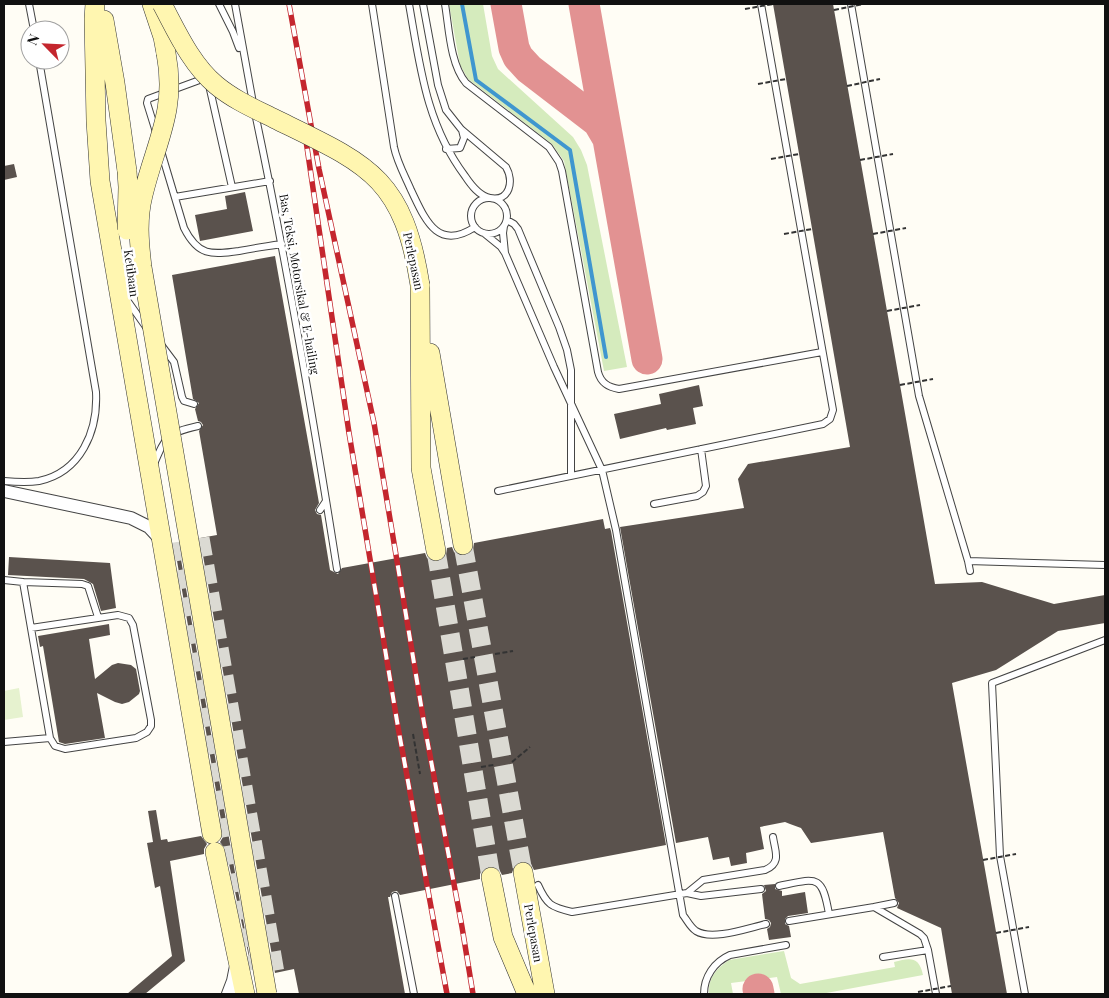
<svg xmlns="http://www.w3.org/2000/svg" width="1109" height="998" viewBox="0 0 1109 998" font-family="'Playfair Display',serif">
  <rect width="100%" height="100%" fill="#fffdf5"/>
  <path fill="#d5ebbd" d="M449,4H483L492,56L498,69L573,137L581,150L587,165L627,367L604,371L564,161L552,144L468,79L460,65Z
    M784,951L791,978L800,984L895,967L894,962C910,958 919,956 923,975L821,994H781L777,977L731,983L733,994H709C708,978 716,969 729,960Z"/>
  <path fill="#e6f2cf" d="M19,688L23,717L4,720V691Z"/>
  <g fill="none" stroke-linecap="round" stroke-linejoin="round">
    <path stroke="#3f96cf" stroke-width="4" d="M462,4L476,80L570,150L606,357"/>
    <path stroke="#e29292" stroke-width="31" d="M506,4L514,48L518,57L529,69L598,122L608,139
      M584,4L647,359
      M758,989L759,994"/>
  </g>
  <path fill="#5a524d" d="M773,4H833L935,584L982,582L1054,604L1105,595V623L1058,631L996,670L952,683L1007,994H952L941,928L897,908L899,903L895,898L883,832L811,843L801,828L790,824L785,822L760,827L764,849L746,853L747,863L731,866L729,857L713,860L708,837L676,843L620,527L744,508L738,479L748,464L850,447Z
    M14,164L17,177L4,180V166Z
    M245,192L253,231L200,241L195,215L227,209L225,196Z
    M275,256L319,503L315,510L317,514L321,515L330,570L338,574L342,568L425,553L427,558L432,561L438,562L443,560L446,555L447,548L452,547L454,552L459,555L465,556L470,554L473,549L474,543L603,519L605,529L610,528L611,531L666,845L534,870L531,864L527,862L521,861L515,864L512,873L502,875L499,869L495,867L489,866L483,869L480,874V879L400,895L397,891L392,892L390,897H388L405,994H299L294,969L275,973L200,538L217,535L199,431L203,425L201,422L198,421L195,409L199,403L193,399L172,275Z
    M699,385L703,406L693,408L696,424L667,430L666,428L620,439L614,414L661,404L659,394Z
    M177,542H178L252,971L226,850L220,842L223,837V832L175,549Z
    M9,557L110,563L116,608L101,611L93,584L84,579L8,575Z
    M109,624L110,635L89,639L95,679L112,665L118,663L131,665L136,669L140,691L139,694L129,702L122,704L115,702L97,693L105,738L65,744L59,742L43,646L40,647L38,636Z
    M156,810L161,840L167,839L168,842L201,836L207,844L204,849V854L170,861L185,961L145,994H127L172,956L160,886L155,888L147,843L153,842L148,811Z
    M775,884V889L782,891V896L805,892L808,913L788,916L785,919V924L789,926L791,937L769,940L767,929L770,927L771,923L769,920L765,919L762,894L766,891L764,885Z"/>
  <g fill="none" stroke-linecap="round" stroke-linejoin="round">
    <path stroke="#dbdad3" stroke-width="19" stroke-dasharray="19 9" stroke-linecap="butt" d="M200,538L275,973
      M177,542L251,970
      M463,545L523,872
      M436,551L491,877"/>
    <g stroke="#444" stroke-width="8">
      <path id="lane" d="M29,4L34,30
        M219,4L233,32L239,48
        M235,4L253,103
        M372,4L394,147C397,162 405,176 411,190C425,219 437,252 475,227
        M409,4C420,66 426,124 465,176C471,185 479,196 490,198C510,202 514,181 506,167L461,129L446,110L438,85L423,4
        M445,4C449,28 450,64 466,83L549,147L559,162L562,171L598,372C601,383 608,387 619,389L822,352
        M851,4L919,396L968,561L1105,565
        M209,85L232,187
        M255,113C287,264 313,416 337,569
        M156,132L147,103L148,99L205,78
        M446,149L460,148L464,138L462,130
        M161,151L184,228C198,256 211,255 239,251C254,248 268,246 282,244
        M175,197L270,181
        M471 216a18 18 0 1 1 36 0a18 18 0 1 1-36 0Z
        M507,220L514,224L518,229L559,327L567,350L571,370V476
        M485,234L501,247L505,253L503,233L504,226
        M505,253L554,367L602,470L616,530L683,915C687,920 690,927 696,931C712,941 748,928 766,924
        M127,300L146,327
        M162,346L174,362L182,397L184,401L194,404
        M154,464C166,435 168,433 198,426
        M4,481C15,482 27,483 39,481C81,472 98,431 96,392L39,60
        M498,491L823,424L830,419L833,410L761,4
        M654,504L697,496L703,492L706,486L701,449
        M320,510L326,501
        M968,561L970,571
        M4,580L23,582L50,738L4,742
        M23,582L82,584L88,586L98,617
        M31,628L118,615L129,618L133,625L151,720V726L147,732L136,738L65,749L55,746L50,738
        M538,885C547,905 551,907 572,912L687,893L701,896L761,889
        M779,886C817,878 822,874 829,914
        M687,893L703,880L765,870C782,863 775,851 773,837
        M395,896L414,994
        M874,907L894,903
        M789,921L874,907L920,934L924,938L928,950L883,957
        M928,950L936,994
        M704,994C704,977 714,962 730,955L786,945
        M1025,994L1000,856L992,683L1105,640"/>
    </g>
    <g stroke="#444" stroke-width="14">
      <path id="street" d="M4,491L131,518L149,527L161,540
        M228,994L233,981L236,966"/>
    </g>
    <g stroke="#333" stroke-width="20">
      <path id="secondary" d="M95,4L94,19L96,121L100,181L212,834
        M152,4L163,37L166,53
        M104,20L115,83L127,171
        M420,285L421,468L436,551
        M430,353L463,545
        M215,852L245,994
        M523,872L545,994
        M491,877L503,937L527,994"/>
    </g>
    <path stroke="#333" stroke-width="2" stroke-dasharray="5 2.5" stroke-linecap="butt" d="M495,654L513,651
      M463,659L475,657
      M413,734L420,774
      M512,762L530,747
      M481,767L494,765"/>
    <use href="#lane" stroke="#fff" stroke-width="6"/>
    <use href="#street" stroke="#fff" stroke-width="12"/>
    <use href="#secondary" stroke="#fff6b0" stroke-width="19"/>
    <g stroke="#c4262e" stroke-width="5.5">
      <path id="rail" d="M289,4L319,169L374,423L424,723L462,927L473,994
        M304,127L349,433L398,727L447,994"/>
    </g>
    <use href="#rail" stroke="#fff" stroke-width="4" stroke-dasharray="11" stroke-linecap="butt"/>
    <g stroke="#333" stroke-width="20" stroke-linecap="butt">
      <path id="secondary-bridge" d="M162,4C177,32 191,64 216,85C234,100 255,109 275,119C367,164 403,176 420,285
        M166,53C177,111 156,141 143,195C137,219 139,242 142,267L267,994
        M127,171L128,187L127,230"/>
    </g>
    <path stroke="#333" stroke-width="2" stroke-dasharray="5 2.5" stroke-linecap="butt" d="M745,9L773,4
      M834,10L864,4
      M758,84L786,79
      M847,86L880,79
      M771,159L799,154
      M860,160L893,154
      M784,234L812,229
      M873,234L906,228
      M887,311L920,305
      M900,385L933,379
      M983,860L1016,854
      M996,933L1029,927
      M918,992L951,986"/>
    <use href="#secondary-bridge" stroke="#fff6b0" stroke-width="19"/>
  </g>
  <g text-anchor="middle" dominant-baseline="central" stroke-width="5" stroke-linejoin="round" paint-order="stroke">
    <g font-size="12" fill="#111" stroke="#fff">
      <text transform="translate(414 261) rotate(78)">Perlepasan</text>
      <text transform="translate(132 273) rotate(82)">Ketibaan</text>
      <text transform="translate(300 284) rotate(80)">Bas, Teksi, Motorsikal &amp; E-hailing</text>
      <text transform="translate(534 933) rotate(80)">Perlepasan</text>
    </g>
  </g>
  <rect width="1109" height="998" fill="none" stroke="#111111" stroke-width="10"/>
  <g transform="translate(45 45) rotate(294)"><circle r="24" fill="#ffffff" stroke="#a0a0a0"/>
  <path d="M0-4L9 19L0 12L-9 19Z" fill="#c4262e"/>
  <text y="-8" font-size="14" font-weight="bold" text-anchor="middle" fill="#111111">N</text>
  </g>
</svg>
